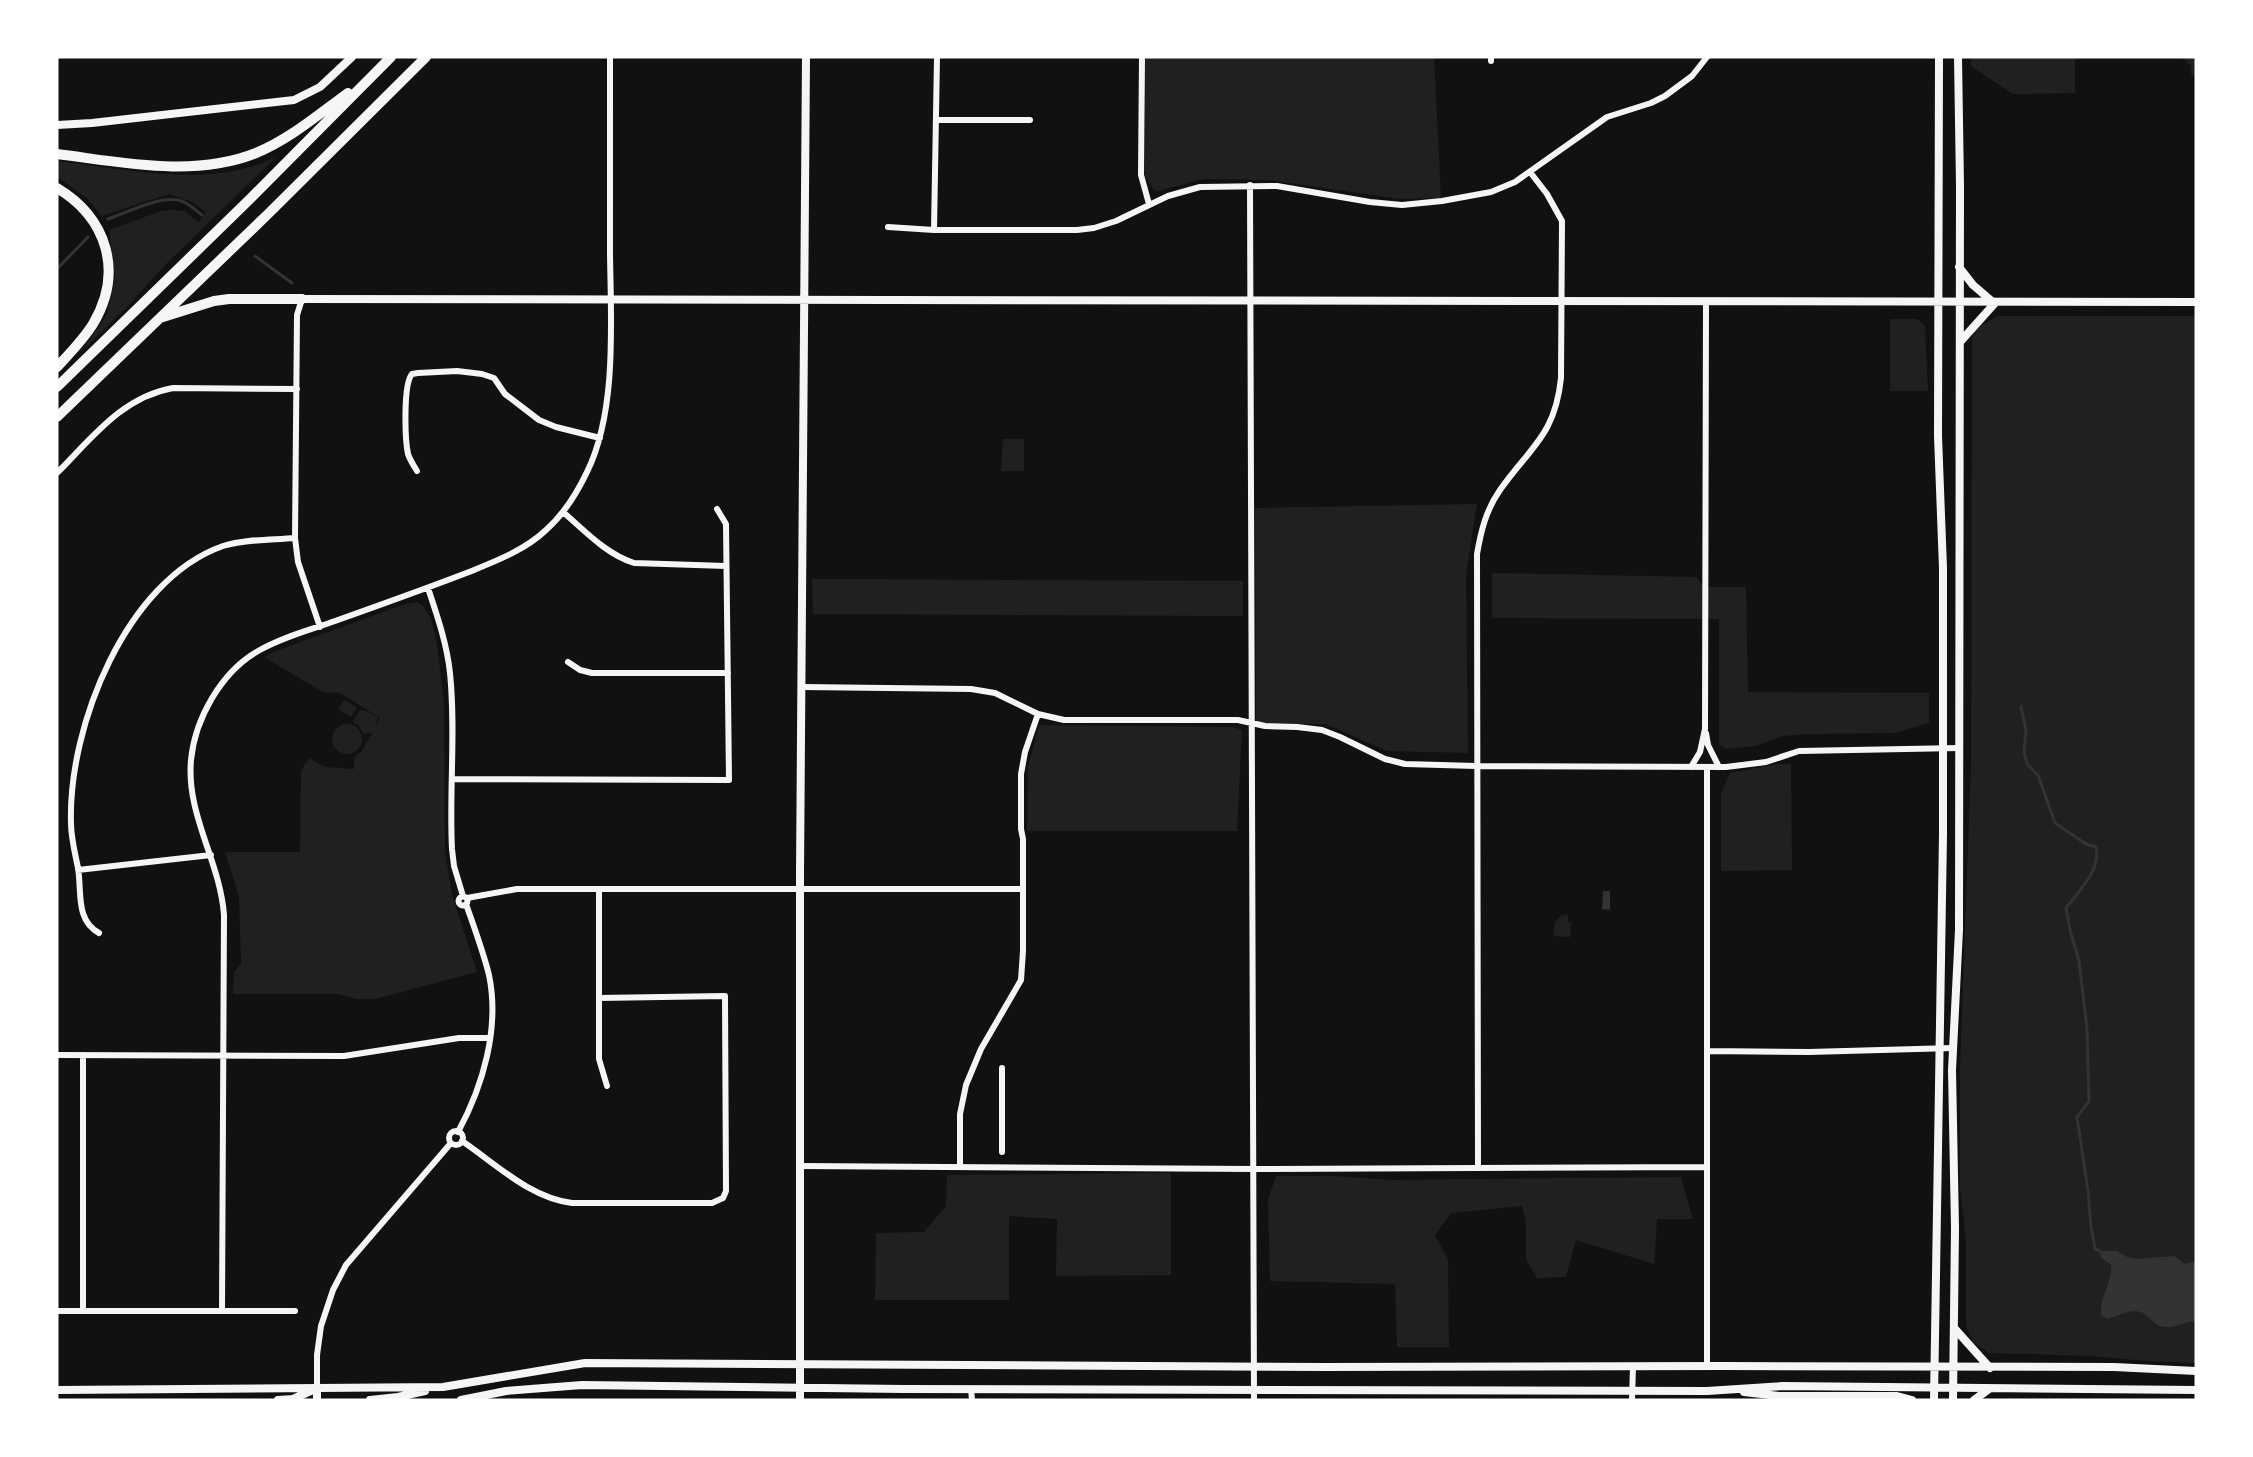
<svg xmlns="http://www.w3.org/2000/svg" width="2253" height="1457" viewBox="0 0 2253 1457" font-family="'Exo 2',sans-serif">
  <rect width="100%" height="100%" fill="#111"/>
  <path fill="#202020" d="M1145,57H1434L1441,198L1399,199L1270,180L1204,179L1158,191L1154,190L1145,177Z
    M1971,57H2075V93L2012,94L1971,66Z
    M2181,57H2196V77L2191,74V66Z
    M276,157L166,264L127,307L82,351L107,314L115,276L109,230L161,211L172,210L184,211L199,222L206,212L190,201L169,194L101,216L88,199L57,177V161C128,169 209,190 276,157Z
    M1998,316H2196V1363L2146,1361L2091,1356L1989,1353L1973,1342L1966,1326V1240L1960,1187V1066L1971,766L1972,337L1979,327Z
    M1890,319H1917L1925,326L1928,391H1890Z
    M1003,439H1024V471H1001Z
    M1477,504L1466,575L1468,753L1387,751L1326,724H1256L1255,508Z
    M1492,573L1697,577L1703,587H1746L1748,692L1929,693V723L1894,733L1807,734L1783,736L1755,746L1726,749L1719,744V619L1492,618Z
    M812,579L1243,581V616L813,614Z
    M417,602L424,607L431,619L437,644L444,703L445,851L452,895L477,972L375,999H356L339,994H233L234,972L241,964L239,896L225,852H300L301,771L309,758L325,767L354,769V757L361,752L372,733L364,734L358,725L353,722L360,710L367,711L378,718L374,727L380,718L340,693L323,692L264,657L276,651L405,604Z
    M344,700L357,708L351,717L338,709Z
    M332 739a15 15 0 1 1 30 0a15 15 0 1 1-30 0Z
    M1039,725L1232,727L1242,730L1237,831H1027L1028,767Z
    M1778,764H1791L1792,870L1721,871V793L1730,773Z
    M1568,914V923L1571,922L1570,937L1553,936L1555,922L1561,915Z
    M1171,1173V1275L1056,1276L1057,1219L1009,1216V1300H875L876,1233L924,1232L946,1206L947,1175Z
    M1276,1176H1335L1391,1180L1681,1177L1693,1219H1657L1654,1264L1576,1240L1566,1277L1537,1278L1526,1259V1221L1522,1206L1451,1213L1435,1235L1448,1259L1449,1347H1397L1395,1284L1270,1281L1268,1199Z
    M689,1398H776L777,1400H689Z"/>
  <path fill="#333" d="M1603,891H1610V910L1602,909Z
    M2100,1251H2117L2127,1257L2137,1259L2174,1256L2185,1264L2196,1261V1322C2186,1320 2178,1327 2168,1327C2153,1328 2152,1316 2140,1312C2131,1308 2117,1316 2108,1319L2101,1315C2099,1297 2113,1283 2111,1264C2105,1261 2100,1259 2100,1251Z"/>
  <g fill="none" stroke-linecap="round" stroke-linejoin="round">
    <path stroke="#333" stroke-width="3" d="M108,219C126,213 158,196 178,200C188,202 194,209 202,215
      M255,256L292,283
      M57,269L88,237
      M2021,707L2026,730L2024,752L2027,764L2038,775L2055,823L2086,844L2096,847C2101,870 2079,891 2066,908L2070,930L2079,961L2087,1029L2089,1101L2077,1117L2088,1191L2091,1226L2095,1249L2100,1251"/>
    <path stroke="#f5f5f5" stroke-width="6" d="M1142,57L1141,175L1149,204
      M1491,61V57
      M936,120H1030
      M1250,185L1254,1400
      M888,227L934,230H1077L1094,228L1116,221L1168,196L1200,187L1277,186L1370,202L1402,205L1442,201L1491,192L1515,182L1607,117L1651,103L1665,96L1692,76L1707,57
      M934,230L937,57
      M302,299L297,315L295,538L298,562L320,627
      M417,471C414,466 410,460 408,454C405,440 403,384 412,374L418,373L457,371L482,374L494,378L505,394L539,420L556,427L600,438
      M57,473C92,438 122,397 173,388L297,389
      M563,512C585,531 606,554 634,563L726,566
      M428,588C437,615 447,644 450,673C456,732 449,791 452,849L454,866L463,896
      M568,662L580,670L592,673H728
      M802,687L971,689L995,693L1038,714L1064,720H1238L1265,726L1297,727L1322,730L1340,737L1385,759L1405,764L1476,766L1726,767L1766,762L1799,751L1959,748
      M1706,733L1708,745L1719,767
      M1691,767L1700,752L1705,729L1706,302
      M1707,767V1366
      M452,779L729,780L726,524L717,509
      M78,870L211,855
      M599,889V1059L607,1086
      M458.5 901a4.5 4.5 0 1 1 9 0a4.5 4.5 0 1 1-9 0Z
      M467,898L517,889H1023
      M99,933C75,920 82,891 78,868C75,853 71,838 71,823C68,727 126,580 223,546C246,539 272,540 295,538
      M1707,1051L1809,1052L1953,1048
      M57,1055L344,1056L459,1038H489
      M1002,1068V1152
      M449 1138a7 7 0 1 1 14 0a7 7 0 1 1-14 0Z
      M458,1132C483,1086 500,1028 489,975C483,951 474,927 466,904
      M462,1141C496,1164 530,1198 572,1203H712L723,1198L726,1191L725,996L599,998
      M800,1166L1254,1169L1707,1167
      M960,1167V1114L966,1085L981,1049L1021,980L1023,951V839L1021,829V774L1025,752L1038,714
      M1478,1168L1477,554C1481,531 1486,510 1500,490C1530,447 1555,436 1561,378L1562,221L1547,194L1530,172
      M57,1311H295
      M83,1311V1055
      M222,1311L224,915C220,861 186,815 191,760C195,719 221,672 258,651C282,637 310,630 335,621C380,605 425,589 469,572C496,561 525,550 546,530C564,514 577,493 587,472C617,411 611,322 610,255C610,189 610,123 610,57
      M317,1388V1355L321,1326L333,1290L346,1265L451,1143
      M971,1389L972,1400
      M1632,1400L1633,1366"/>
    <path stroke="#f5f5f5" stroke-width="8" d="M57,125L92,123L294,100L320,87L352,57
      M317,1400V1388"/>
    <path stroke="#f5f5f5" stroke-width="8" d="M1959,267L1973,285L1994,303
      M302,299L2196,302
      M1960,342L1995,303
      M1955,1329L1990,1368
      M57,1390L443,1387L585,1363L1323,1367L1724,1366L2114,1367L2196,1371
      M1744,1392L1779,1396H1897L1912,1400
      M278,1400L293,1399L315,1389
      M370,1400L398,1397L425,1391
      M461,1400L506,1391L582,1385L904,1389L1707,1391L1783,1386L2196,1390
      M800,1400V874L806,57
      M1934,1400L1943,834V568L1938,436L1939,57
      M1953,1400L1955,1228L1952,1070L1959,930L1960,186L1958,57
      M1974,1400L1989,1389"/>
    <path stroke="#f5f5f5" stroke-width="10" d="M57,154C121,162 194,178 256,153C290,139 319,114 348,93
      M57,188C107,218 124,272 93,324C83,340 70,353 57,367
      M163,317L214,301L229,299H302
      M57,387L251,198L391,57
      M57,417L267,215L426,57"/>
  </g>
  <rect width="2253" height="1457" fill="none" stroke="#ffffff" stroke-width="117"/>
</svg>
